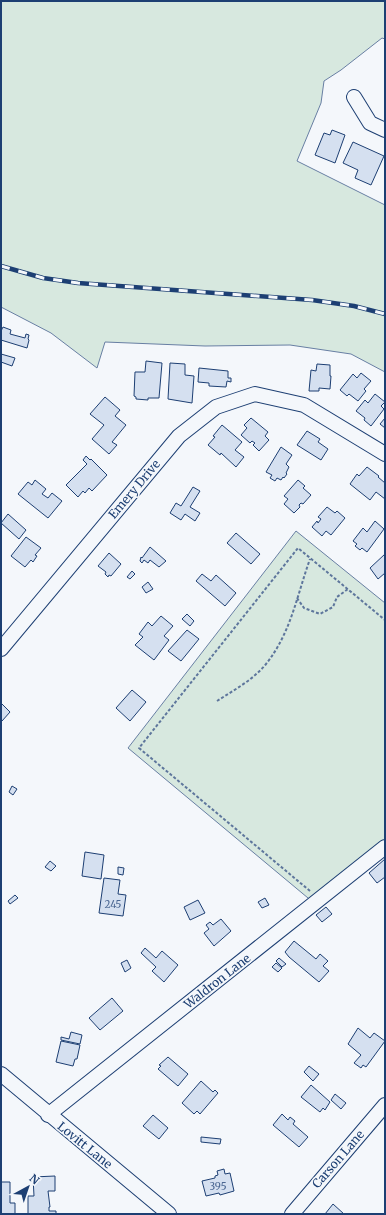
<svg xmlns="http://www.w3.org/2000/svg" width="386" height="1215" viewBox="0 0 386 1215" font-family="Merriweather,serif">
  <rect width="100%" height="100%" fill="#f4f7fb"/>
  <path fill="#d7e8df" stroke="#687fa3" d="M1,1H385V39L382,38L341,70L324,81L321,103L297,161L385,205V372L351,354L290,345L205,346L105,342L97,368L51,333L1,307Z
    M296,531L385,603V847L314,903L128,748Z"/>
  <path fill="#d5e0f0" stroke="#1d3f73" d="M332,130L345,135L335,163L315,155L324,133L330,135Z
    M353,142L384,156L371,185L355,178L358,170L343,163Z
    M3,327L11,330L10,334L25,338L26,334L29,335L28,339L29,340L27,348L1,340V331Z
    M1,354L15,358L12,366L1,362Z
    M146,361L162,363L159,398H148V400L136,399V397L134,396L135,372H145Z
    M170,363L185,364V375L194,376L192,403L168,399Z
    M317,364L330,365V376H331L330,389L319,388V391H309L311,370L316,371Z
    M199,368L228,371V378H231V382L227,381L226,387L209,386V383L198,382Z
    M361,373L371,381L364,389L366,391L358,401L349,394L347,396L340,390L353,374L357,378Z
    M375,394L385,402L381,406L384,409L371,426L364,420L365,418L356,411L365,400L368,403Z
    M105,397L120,410L115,416L126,425L112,442L117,445L109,454L92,439L104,425L90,414Z
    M251,418L268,432L265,436L269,440L259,451L253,445L255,443L252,441L250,443L241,435L247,428L244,425Z
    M385,418V428L380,424Z
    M222,425L242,442L235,450L244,457L236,467L221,453L220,455L208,445L215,437L213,436Z
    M307,431L320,439L318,442L328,449L321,460L297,445Z
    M281,447L292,455L286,464L289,467L286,473L287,474L284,478L283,477L281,480L277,478L275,481L270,478L272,475L266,472Z
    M86,456L90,460L91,459L107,475L92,491L89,488L85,493L83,491L78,497L66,485L87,464L83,460Z
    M367,467L379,476L378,477L385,483V499L376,492L370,500L350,484L357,474L359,476Z
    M35,480L46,489L42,494L48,498L52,493L62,501L48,518L18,494L28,482L32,485Z
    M298,480L305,486L303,488L311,495L303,504L301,503L299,505L300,507L294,513L284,504L288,499L284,496Z
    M193,487L200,491L190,507L200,513L195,521L185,514L181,520L170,513L176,503L181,506Z
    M327,507L335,513L337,511L345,518L331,535L326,531L322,536L312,527L317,521L318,523L321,519L318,517Z
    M8,514L26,530L19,539L1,523Z
    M375,521L384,529L367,552L362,548L360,550L355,546L357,544L353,541L363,528L367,532Z
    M236,533L260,554L251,564L227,543Z
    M26,537L41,548L35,555L37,556L33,562L31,560L25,567L11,556Z
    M150,547L166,561L159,567L150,560L148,563L144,560L142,563L140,561L141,557L142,558Z
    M109,553L121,564L111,576L109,575L108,577L105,574L106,572L98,566Z
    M385,554V573L378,579L370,568Z
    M132,571L135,574L130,579L127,577Z
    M202,574L211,581L216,575L236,593L225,606L196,581Z
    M148,582L153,589L146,593L142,587Z
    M187,614L194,621L190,626L182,619Z
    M161,616L173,626L164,636L169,640L154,660L135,645L143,637L139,634L148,622L152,626Z
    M187,630L199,639L181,661L168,651Z
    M132,690L146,702L130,721L116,708Z
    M1,703L10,712L2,721H1Z
    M12,786L17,789L13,795L9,792Z
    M85,852L104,855L101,879L82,876Z
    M385,859V877L377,883L369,873Z
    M50,861L56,866L51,871L45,867Z
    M118,867L124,868L123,875L118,874Z
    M104,878L120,880L118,894L126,895L123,916L99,913Z
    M15,895L18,898L10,904L8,901Z
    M265,898L269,905L262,908L258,902Z
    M198,900L205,913L190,920L184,907Z
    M326,907L332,914L322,922L316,915Z
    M221,919L231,931L214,946L204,933L209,929L206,925L210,922L213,925Z
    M294,941L316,959L320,954L328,961L323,966L329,971L319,982L289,957L285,952Z
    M145,948L156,958L162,951L178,965L164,982L152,971L156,967L141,953Z
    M279,958L286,964L282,967L276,961Z
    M127,960L131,968L125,972L121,963Z
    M276,963L282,968L278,972L272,967Z
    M112,998L123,1011L100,1030L89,1018Z
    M358,1028L370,1038L374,1033L385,1041L366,1067L363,1065L361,1068L354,1063L361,1055L348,1044Z
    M71,1032L82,1035L80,1044L61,1040V1037L69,1039Z
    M61,1041L80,1045L77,1059H75L73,1066L56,1062Z
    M168,1057L188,1074L178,1086L158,1069L161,1066L159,1065Z
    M309,1066L319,1074L313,1081L304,1072Z
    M201,1081L213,1092L215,1090L218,1093L200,1114L197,1111L194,1114L182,1103Z
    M311,1085L330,1102L325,1110L323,1108L320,1112L301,1097Z
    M335,1094L346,1103L341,1109L331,1100Z
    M282,1114L288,1120L290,1117L295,1121L293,1124L308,1137L299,1147L273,1125Z
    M153,1115L168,1128L159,1139L143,1126Z
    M201,1137L221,1139L220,1144L201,1142Z
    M224,1169L225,1174L230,1173L234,1191L220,1195L219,1193L206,1196L202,1181L215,1178V1176L218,1175L217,1171Z
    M55,1176V1191H48L50,1207H49V1211H56V1214H28V1196H34L33,1177Z
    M1,1182H10V1203H15V1214H1Z
    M333,1204L344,1214H325Z"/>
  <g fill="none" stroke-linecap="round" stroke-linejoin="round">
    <g stroke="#1d3f73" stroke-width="16">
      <path id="minor" d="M354,97L370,123L385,130
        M1,649L179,436L216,407L255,394L304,405L385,454
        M1,1074L169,1214
        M48,1115L385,847
        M292,1214L385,1105"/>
    </g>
    <path stroke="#5e769c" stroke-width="2" stroke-dasharray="3 2" stroke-linecap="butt" d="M297,598L304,608L320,614L333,607L337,597L348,589
      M217,701C234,690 253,680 266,664C291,633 297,595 310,559
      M310,891L139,748L298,548L385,620"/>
    <use href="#minor" stroke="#f4f7fb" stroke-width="14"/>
    <g stroke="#1d3f73" stroke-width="4.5">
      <path id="rail" d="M1,266L43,278L78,283L312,300L354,306L385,314"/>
    </g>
    <use href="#rail" stroke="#f4f7fb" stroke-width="3" stroke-dasharray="9" stroke-linecap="butt"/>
  </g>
  <g text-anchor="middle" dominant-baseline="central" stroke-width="3" stroke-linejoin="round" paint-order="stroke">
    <g font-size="10" fill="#4b6792">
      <text x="113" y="904">245</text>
      <text x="218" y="1186">395</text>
    </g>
    <g font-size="12" fill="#1d3f73" stroke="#f4f7fb">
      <text transform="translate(134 489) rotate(-50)">Emery Drive</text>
      <text transform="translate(217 981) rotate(-38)">Waldron Lane</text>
      <text transform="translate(85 1145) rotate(39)">Lovitt Lane</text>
      <text transform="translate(338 1159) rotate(-49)">Carson Lane</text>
    </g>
  </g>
  <rect width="386" height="1215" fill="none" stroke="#1d3f73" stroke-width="4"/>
  <g transform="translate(28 1187) rotate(40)" stroke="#f4f7fb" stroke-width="3" paint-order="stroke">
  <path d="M0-3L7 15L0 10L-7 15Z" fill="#1d3f73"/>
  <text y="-6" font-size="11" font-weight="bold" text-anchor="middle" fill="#1d3f73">N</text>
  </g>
</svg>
